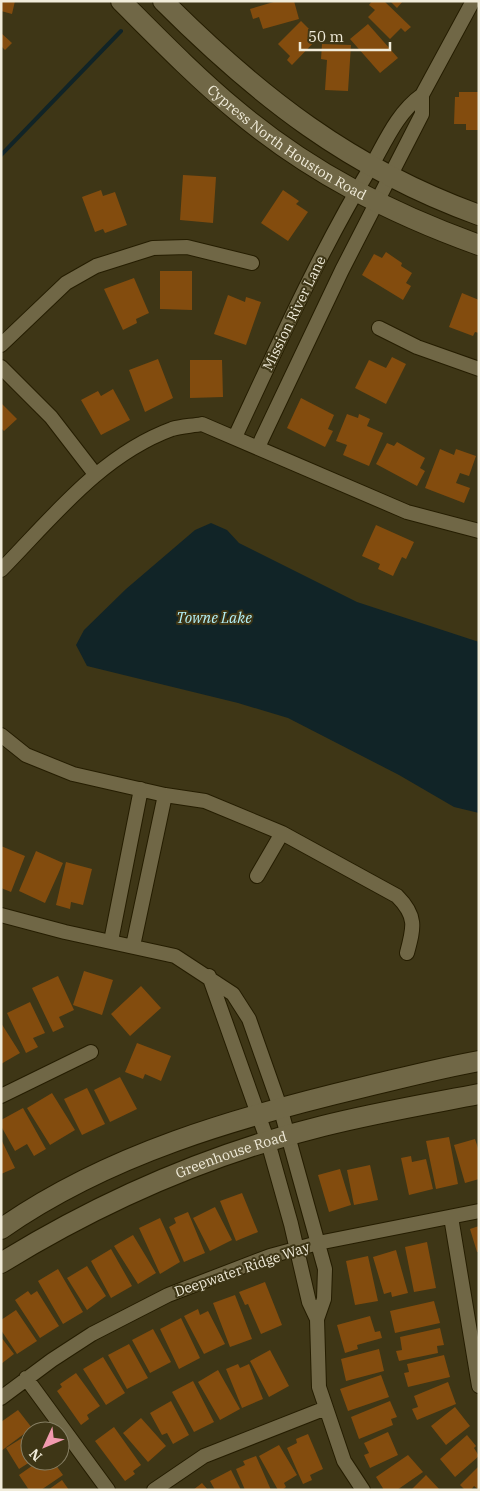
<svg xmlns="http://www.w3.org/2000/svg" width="480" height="1491" viewBox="0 0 480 1491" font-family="'IBM Plex Serif',serif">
  <rect width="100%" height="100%" fill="#3e3616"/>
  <path fill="#112427" d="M211,523L227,530L239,543L357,602L479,642V813L454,807L399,775L288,718L238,703L87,666L76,645L84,630L126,589L195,530Z"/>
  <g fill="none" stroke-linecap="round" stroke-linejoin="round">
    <path stroke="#112427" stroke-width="4" d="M1,155L121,31"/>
  </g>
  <path fill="#834c0e" d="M1,1H15L12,14L1,11Z
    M277,1H294L299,19L263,29L259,17L253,19L250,9Z
    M372,1H384L411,27L405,32L401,28L390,39L368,17L375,10L369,5Z
    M390,1H403L397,8Z
    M301,21L318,38L292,65L287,60L290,56L278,44Z
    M368,24L398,58L380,73L350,39Z
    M1,33L12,43L5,50L1,46Z
    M322,44L351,45L348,91L325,90L327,60L321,59Z
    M459,92H479L478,130H466V124H454L455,97H459Z
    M183,175L216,177L213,223L180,220Z
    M101,190L103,196L115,192L127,225L105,233L103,229L95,232L82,197Z
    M283,190L299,201L296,204L308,212L288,241L261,223Z
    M386,252L402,263L401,266L412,273L406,283L411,286L403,300L362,275L374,254L382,258Z
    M160,271H192V310L160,309Z
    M134,278L149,313L136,319L137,323L123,330L104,289Z
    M462,293L479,300V333L475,332L473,336L449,327Z
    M228,295L245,302L246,297L261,302L246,345L214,334Z
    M392,357L406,364L386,404L355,388L369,360L386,368Z
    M158,359L173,398L145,412L129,370Z
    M190,360H222L223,397L190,398Z
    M113,389L130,420L101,435L81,400L98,391L101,396Z
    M301,398L334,415L328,429L333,431L325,447L287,428Z
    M1,403L17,419L4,431L1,428Z
    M347,414L358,418L359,414L370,419L367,426L383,433L369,466L343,455L347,445L336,441Z
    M397,442L425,458L420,468L425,471L417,486L376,464L387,443L394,446Z
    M440,449L454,455L456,449L476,456L469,476L460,473L456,483L470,488L464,503L425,488Z
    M376,525L414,542L406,559L402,557L393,576L378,569L380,564L362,556Z
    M1,846L25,856L11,892L1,888Z
    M36,851L63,863L45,903L19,891Z
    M66,862L92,869L83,905L71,902L70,909L56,905Z
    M84,971L113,980L102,1015L73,1005Z
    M58,976L74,1010L59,1017L64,1027L53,1032L32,988Z
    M141,986L161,1008L130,1036L111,1014Z
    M30,1002L45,1033L33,1038L38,1047L26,1053L7,1013Z
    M1,1023L20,1053L1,1064Z
    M137,1043L171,1056L161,1081L145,1074L143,1079L125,1072Z
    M120,1077L137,1109L110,1122L94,1090Z
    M87,1088L105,1124L82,1135L64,1099Z
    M52,1093L75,1130L50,1145L27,1108Z
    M23,1108L46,1149L34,1156L27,1144L15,1151L1,1126V1120Z
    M449,1137L458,1184L436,1189L426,1141Z
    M1,1139L15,1168L1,1174Z
    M475,1139L479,1151V1179L465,1183L454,1145Z
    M411,1156L412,1162L426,1159L433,1189L409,1195L401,1158Z
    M370,1165L378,1200L354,1205L347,1170Z
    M340,1169L351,1205L329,1212L318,1175Z
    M242,1193L258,1232L236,1241L220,1201Z
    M215,1207L232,1240L210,1251L193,1218Z
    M188,1212L205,1253L184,1262L169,1227L176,1223L174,1218Z
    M160,1218L180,1262L160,1274L139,1228Z
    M479,1226V1252H477L470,1229Z
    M133,1235L156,1273L138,1284L114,1246Z
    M427,1242L436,1288L414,1292L405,1247Z
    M111,1249L132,1286L111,1298L91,1261Z
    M396,1250L408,1293L392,1297L391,1292L384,1294L373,1257Z
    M368,1256L378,1301L355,1305L346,1261Z
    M87,1266L106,1296L87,1310L67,1278Z
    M58,1269L83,1312L63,1324L38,1281Z
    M265,1282L282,1325L261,1334L248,1304L245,1305L239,1292Z
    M28,1291L31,1295L37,1291L59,1326L40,1338L15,1300Z
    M235,1295L252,1339L230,1347L213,1303Z
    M434,1301L440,1323L395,1333L390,1311Z
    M198,1309L200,1315L208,1311L225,1344L204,1354L184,1316Z
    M16,1310L37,1341L17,1354L1,1330V1320Z
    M370,1316L375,1332L380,1331L382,1338L357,1345L358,1349L345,1353L337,1325Z
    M181,1318L200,1358L179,1369L160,1329Z
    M440,1328L444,1345L437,1346L438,1353L399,1361L396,1351L402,1350L400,1337Z
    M153,1329L171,1362L150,1373L132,1340Z
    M1,1337L14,1354L1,1364Z
    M129,1344L148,1378L127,1389L108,1355Z
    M379,1349L384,1371L346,1381L341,1359Z
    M270,1350L289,1386L269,1397L250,1361Z
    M444,1355L450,1377L408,1387L404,1373L409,1372L407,1364Z
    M103,1357L125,1393L106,1405L83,1369Z
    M238,1364L240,1368L249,1364L263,1399L242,1408L226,1369Z
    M218,1370L240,1409L220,1420L198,1382Z
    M76,1373L100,1406L87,1415L89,1419L81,1425L57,1391L62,1387L60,1384Z
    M381,1375L389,1397L348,1411L340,1389Z
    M193,1381L214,1422L194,1432L172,1392Z
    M448,1382L456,1404L417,1420L412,1409L418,1407L414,1396Z
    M171,1401L189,1435L173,1444L167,1433L162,1435L150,1413Z
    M390,1401L397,1417L391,1419L393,1425L359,1439L351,1417Z
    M455,1407L470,1426L446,1445L431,1426Z
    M18,1410L32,1428L1,1451V1422Z
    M141,1418L166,1446L148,1462L123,1433Z
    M114,1427L141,1465L133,1471L135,1474L125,1481L95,1441Z
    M388,1432L398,1455L370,1468L364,1455L369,1453L364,1443Z
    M30,1433V1462L19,1469L6,1448Z
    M308,1434L323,1469L310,1475L312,1480L303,1484L287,1448L297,1443L296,1439Z
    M467,1435L476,1446L474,1448L479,1456L455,1477L440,1459Z
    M279,1445L297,1475L284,1483L286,1487L282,1490H278L259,1456Z
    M408,1455L423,1472L397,1490H384L376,1477Z
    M256,1456L271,1490H245L236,1469L245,1465L243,1461Z
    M39,1461H53L63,1475L41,1490H29L19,1475Z
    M479,1466V1490L474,1486L471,1490H465L460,1485Z
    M231,1470L241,1490H215L210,1481Z
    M426,1475L440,1490H411Z
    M62,1480L69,1490H48Z
    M202,1483L208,1490H193Z"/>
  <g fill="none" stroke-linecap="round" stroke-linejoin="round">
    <g stroke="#251d00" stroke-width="16">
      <path id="street" d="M379,328L417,347L479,369
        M1,345L66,283L96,266L153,248L187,247L252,263
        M1,367L51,417L95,474
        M235,437C278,345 319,253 372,165C386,140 398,112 422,95L473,1
        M258,447L342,270L422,114V95
        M1,570C52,518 101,455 172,429C181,426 192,426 202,424L407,512L479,531
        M1,735L26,755L73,774L165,795L205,801L282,833L397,896C417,916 414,927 407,953
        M257,876L282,833
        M1,915L65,932L175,956L233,994L249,1019L280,1107L325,1269L324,1299L317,1319L319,1387L344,1461L363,1490
        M111,941L141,789
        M133,946L165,795
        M209,976L268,1142L291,1224L309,1302L317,1319
        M1,1096L91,1052
        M451,1217L479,1386
        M26,1378L108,1490
        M1,1398L52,1360L92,1334L168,1295L270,1256L318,1243L479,1211
        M154,1490L204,1456L326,1408"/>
    </g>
    <g stroke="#251d00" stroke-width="22">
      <g id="secondary">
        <path id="s1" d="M121,1C159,39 196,77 237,111C310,172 390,213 479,245"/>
        <path d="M163,1C258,96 351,169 479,215"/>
        <path d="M1,1229C108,1154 238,1117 364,1087C402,1078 440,1068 479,1061"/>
        <path id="s2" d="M1,1263C102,1201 209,1154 323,1126C374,1113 427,1104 479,1094"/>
      </g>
    </g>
    <use href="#street" stroke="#706746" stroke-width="14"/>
    <use href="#secondary" stroke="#706746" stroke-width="20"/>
  </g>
  <g text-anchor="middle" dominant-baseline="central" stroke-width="4" stroke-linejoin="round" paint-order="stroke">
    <g font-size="14" fill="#f1ecda" stroke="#3e3616">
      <text stroke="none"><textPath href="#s1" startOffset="219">Cypress North Houston Road</textPath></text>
      <text transform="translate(294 313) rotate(-64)">Mission River Lane</text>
      <text stroke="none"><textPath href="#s2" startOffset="255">Greenhouse Road</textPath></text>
      <text transform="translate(242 1269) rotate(-19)">Deepwater Ridge Way</text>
    </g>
    <g font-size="15" font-style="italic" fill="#b4f1fa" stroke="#3e3616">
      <text x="214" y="617">Towne Lake</text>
    </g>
  </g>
  <rect width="480" height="1491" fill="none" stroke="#f1ecda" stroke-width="5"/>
  <g transform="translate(45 1446) rotate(226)"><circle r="24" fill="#3e3616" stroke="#867f64"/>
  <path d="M0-4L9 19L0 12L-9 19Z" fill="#f29aaf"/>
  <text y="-8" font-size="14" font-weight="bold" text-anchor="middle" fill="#f1ecda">N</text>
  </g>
  <path d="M300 42v8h90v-8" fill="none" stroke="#f1ecda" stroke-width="2.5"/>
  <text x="308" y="42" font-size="15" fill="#f1ecda" stroke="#3e3616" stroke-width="4" paint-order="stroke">50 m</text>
</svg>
